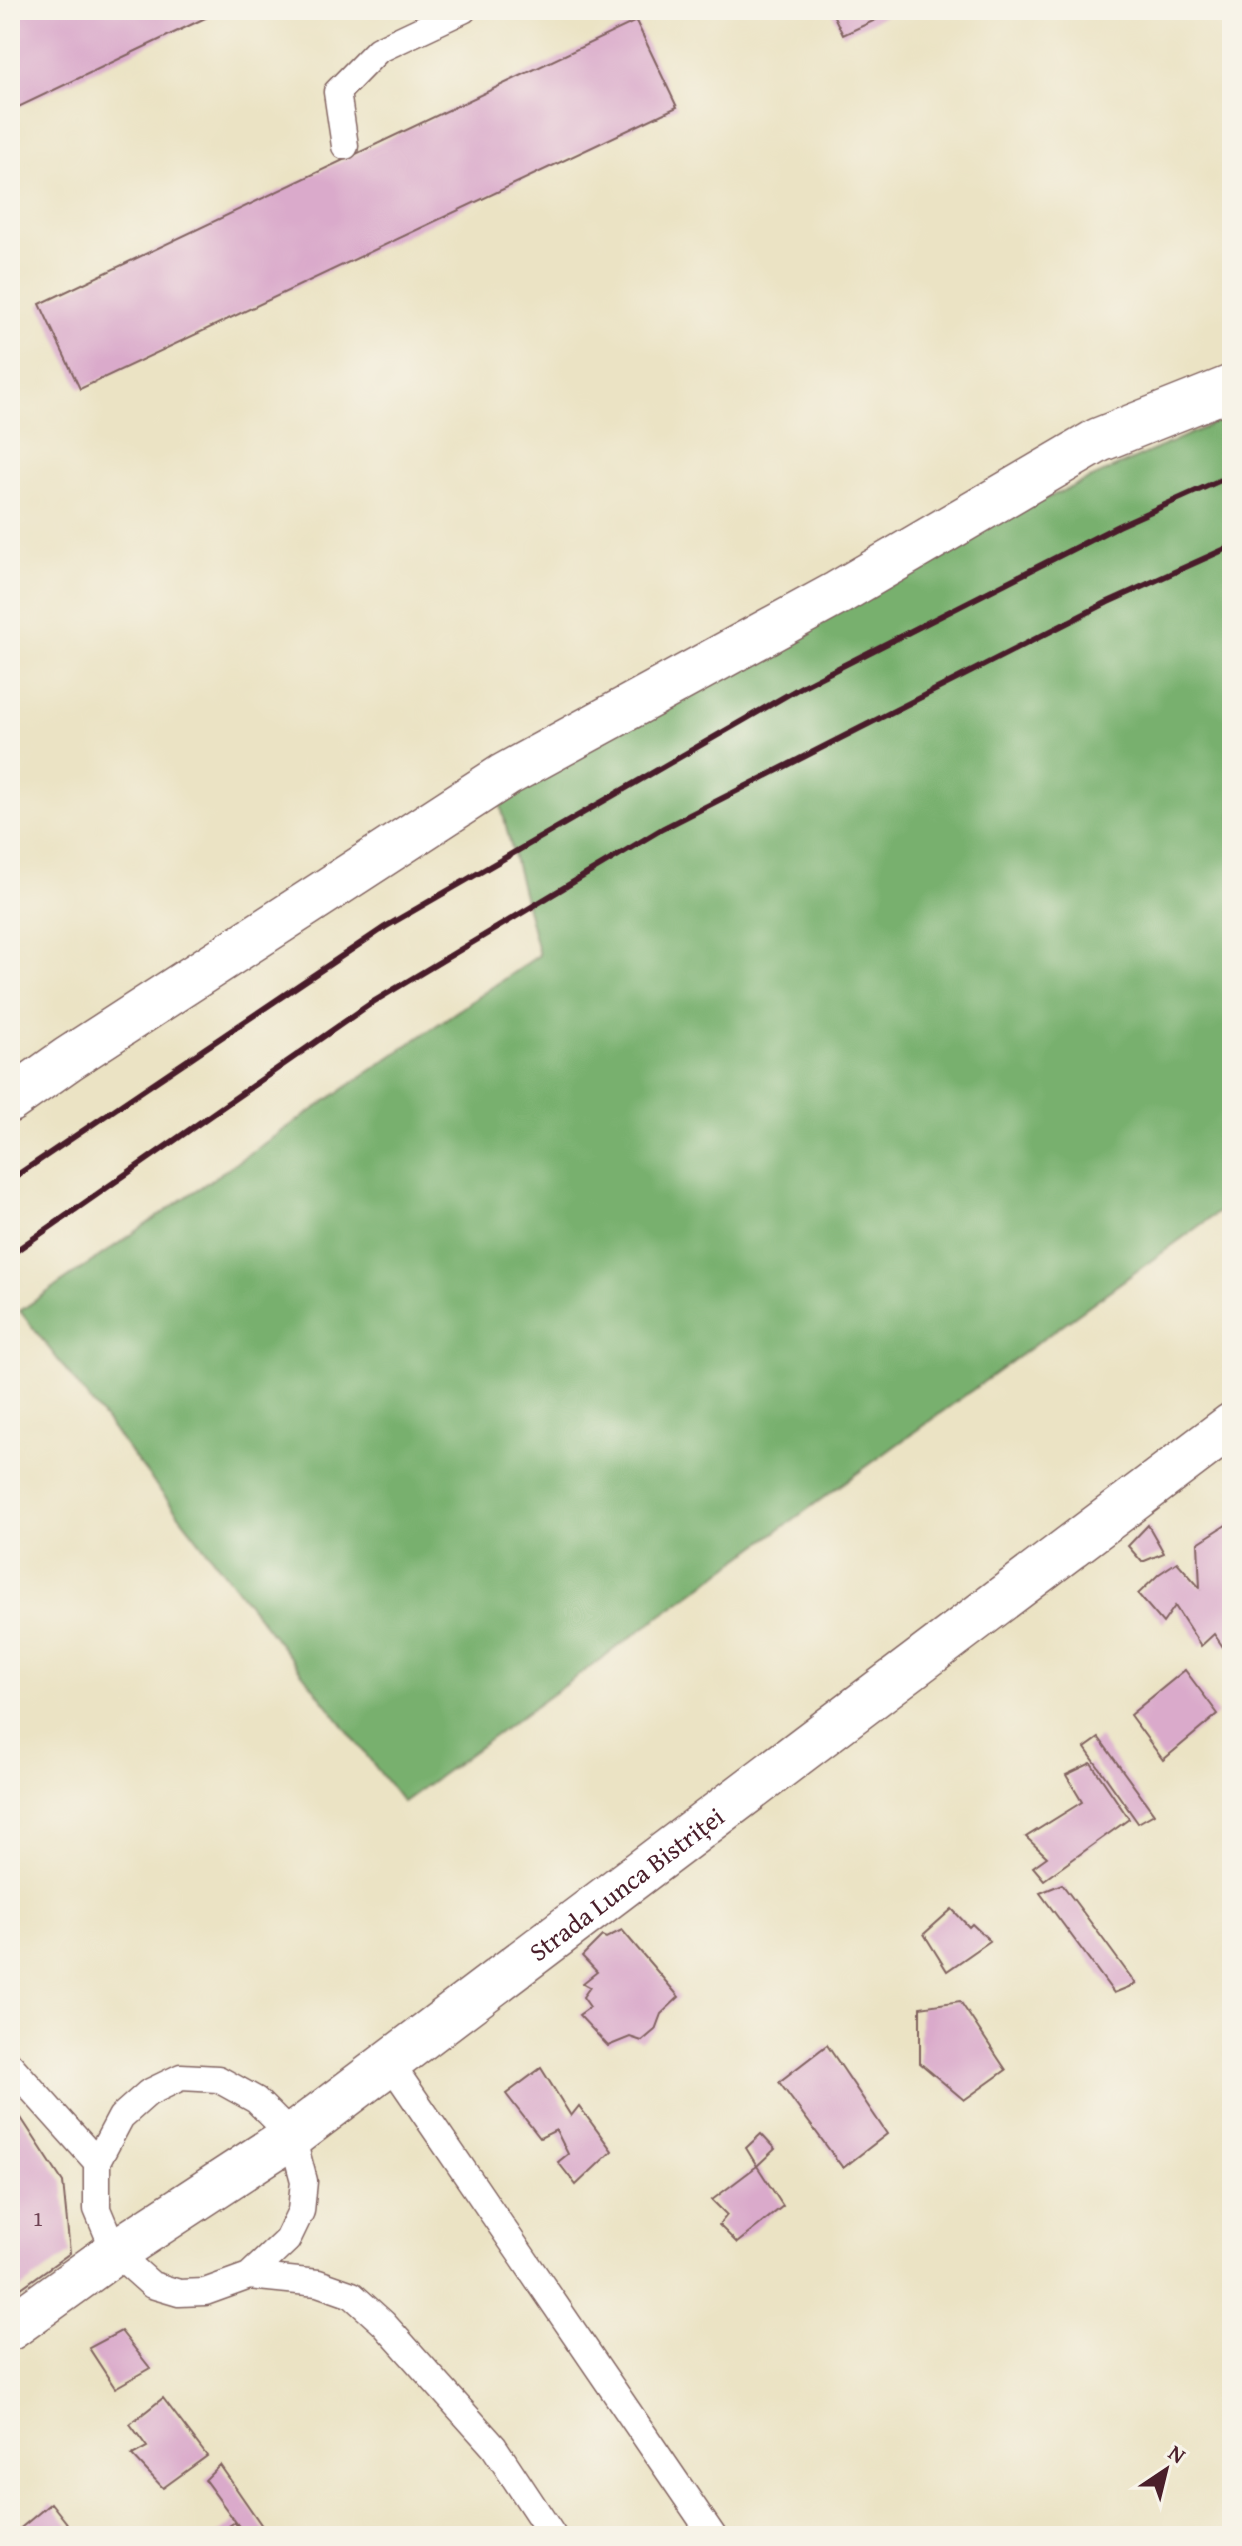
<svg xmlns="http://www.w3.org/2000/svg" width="1242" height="2546" viewBox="0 0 1242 2546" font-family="'Gentium Book Plus',serif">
  <rect width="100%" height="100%" fill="#f7f3e8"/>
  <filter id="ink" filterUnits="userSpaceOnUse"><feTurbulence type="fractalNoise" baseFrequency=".0125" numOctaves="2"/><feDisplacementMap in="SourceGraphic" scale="16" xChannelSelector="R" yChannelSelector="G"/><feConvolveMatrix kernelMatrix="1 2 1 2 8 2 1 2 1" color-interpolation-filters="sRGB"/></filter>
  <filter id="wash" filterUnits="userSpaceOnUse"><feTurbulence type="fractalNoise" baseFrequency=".006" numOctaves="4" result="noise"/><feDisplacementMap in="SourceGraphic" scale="32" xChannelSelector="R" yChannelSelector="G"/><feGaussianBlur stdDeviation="1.8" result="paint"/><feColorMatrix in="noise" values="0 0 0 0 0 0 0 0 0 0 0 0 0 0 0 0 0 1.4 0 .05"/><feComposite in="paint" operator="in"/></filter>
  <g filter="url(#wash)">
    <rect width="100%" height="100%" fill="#ebe3c4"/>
    <path fill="#78b06e" stroke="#61684c" stroke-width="2" d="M1232,415V1202L403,1802L20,1311L539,955L497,791L818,601Z"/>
    <g id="blocks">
      <path fill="#daaacb" d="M10,10H222L10,111Z
        M831,10H897L843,35Z
        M636,21L677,107L80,389L40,304Z
        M1232,1521V1642L1223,1647L1214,1634L1201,1646L1175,1606L1163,1623L1138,1594L1159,1574L1177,1562L1200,1588L1198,1543Z
        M1148,1525L1164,1553L1142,1562L1128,1546Z
        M1185,1670L1218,1714L1163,1760L1130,1715Z
        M1099,1738L1154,1814L1138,1823L1085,1748Z
        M1091,1763L1129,1819L1044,1880L1033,1867L1047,1857L1026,1837L1082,1802L1066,1775Z
        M1062,1884L1103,1939L1136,1984L1114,1993L1040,1893Z
        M952,1909L969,1927L972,1924L990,1941L947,1971L924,1934Z
        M622,1930L679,1997L661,2014L655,2030L642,2041L630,2037L608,2046L579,2015L590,2007L583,1997L590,1987L583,1983L597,1972L582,1956L602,1936L606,1938Z
        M960,2001L1006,2070L964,2100L920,2063V2007Z
        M827,2045L887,2134L843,2168L779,2082Z
        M541,2068L571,2116L579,2106L612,2151L576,2185L558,2162L568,2154L556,2130L540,2138L506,2094Z
        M10,2101L63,2182L70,2253L10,2296Z
        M761,2134L775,2149L757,2166L783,2206L737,2243L719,2225L727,2215L712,2200L757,2166L746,2148Z
        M121,2331L150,2368L115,2388L89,2348Z
        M163,2398L207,2456L163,2488L132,2455L147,2447L130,2424Z
        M220,2465L269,2536H246L205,2480Z
        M51,2503L77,2536H11Z
        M235,2522L242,2536H214Z"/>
    </g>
  </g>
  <g filter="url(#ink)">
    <use href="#blocks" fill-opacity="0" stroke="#826461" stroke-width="2"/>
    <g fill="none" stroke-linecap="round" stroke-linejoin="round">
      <g stroke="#826461" stroke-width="29">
        <path id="lane" d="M345,146L337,92L378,50L463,10
          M390,2063L713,2536
          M10,2065L97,2162
          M181,2077L218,2079L256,2100L292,2136L304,2181L301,2211L287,2240L249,2276L205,2292L179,2293L152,2285L115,2252L97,2209V2162L121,2117L148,2093Z
          M249,2276L318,2283L352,2295L383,2323L494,2447L553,2536"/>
      </g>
      <g stroke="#826461" stroke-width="47">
        <g id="street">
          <path d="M10,1100L68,1059L505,775L838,593L1099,440L1232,387"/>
          <path id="s1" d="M10,2328L115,2252L292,2136L1232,1425"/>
        </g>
      </g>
      <use href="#lane" stroke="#fff" stroke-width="26"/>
      <use href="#street" stroke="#fff" stroke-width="44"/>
      <path stroke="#4a1f2b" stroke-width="6" d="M10,1180L385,927L803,686L1118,526L1232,475
        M10,1255L373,1002L662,829L1108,602L1232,546"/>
    </g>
  </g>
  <g text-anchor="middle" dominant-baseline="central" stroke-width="6" stroke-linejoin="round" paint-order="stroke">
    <g font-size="22" fill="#6e4253">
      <text x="38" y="2218">1</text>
    </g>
    <g font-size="26" fill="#4a1f2b" stroke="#f7f3e8">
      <text stroke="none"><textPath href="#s1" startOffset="760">Strada Lunca Bistriței</textPath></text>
    </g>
  </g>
  <rect width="1242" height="2546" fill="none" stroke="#f7f3e8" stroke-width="40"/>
  <g transform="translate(1166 2470) rotate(35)" stroke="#f7f3e8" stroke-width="6" paint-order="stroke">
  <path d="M0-6L14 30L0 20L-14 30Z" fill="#4a1f2b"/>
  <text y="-12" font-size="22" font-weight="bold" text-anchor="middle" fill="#4a1f2b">N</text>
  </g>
</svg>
